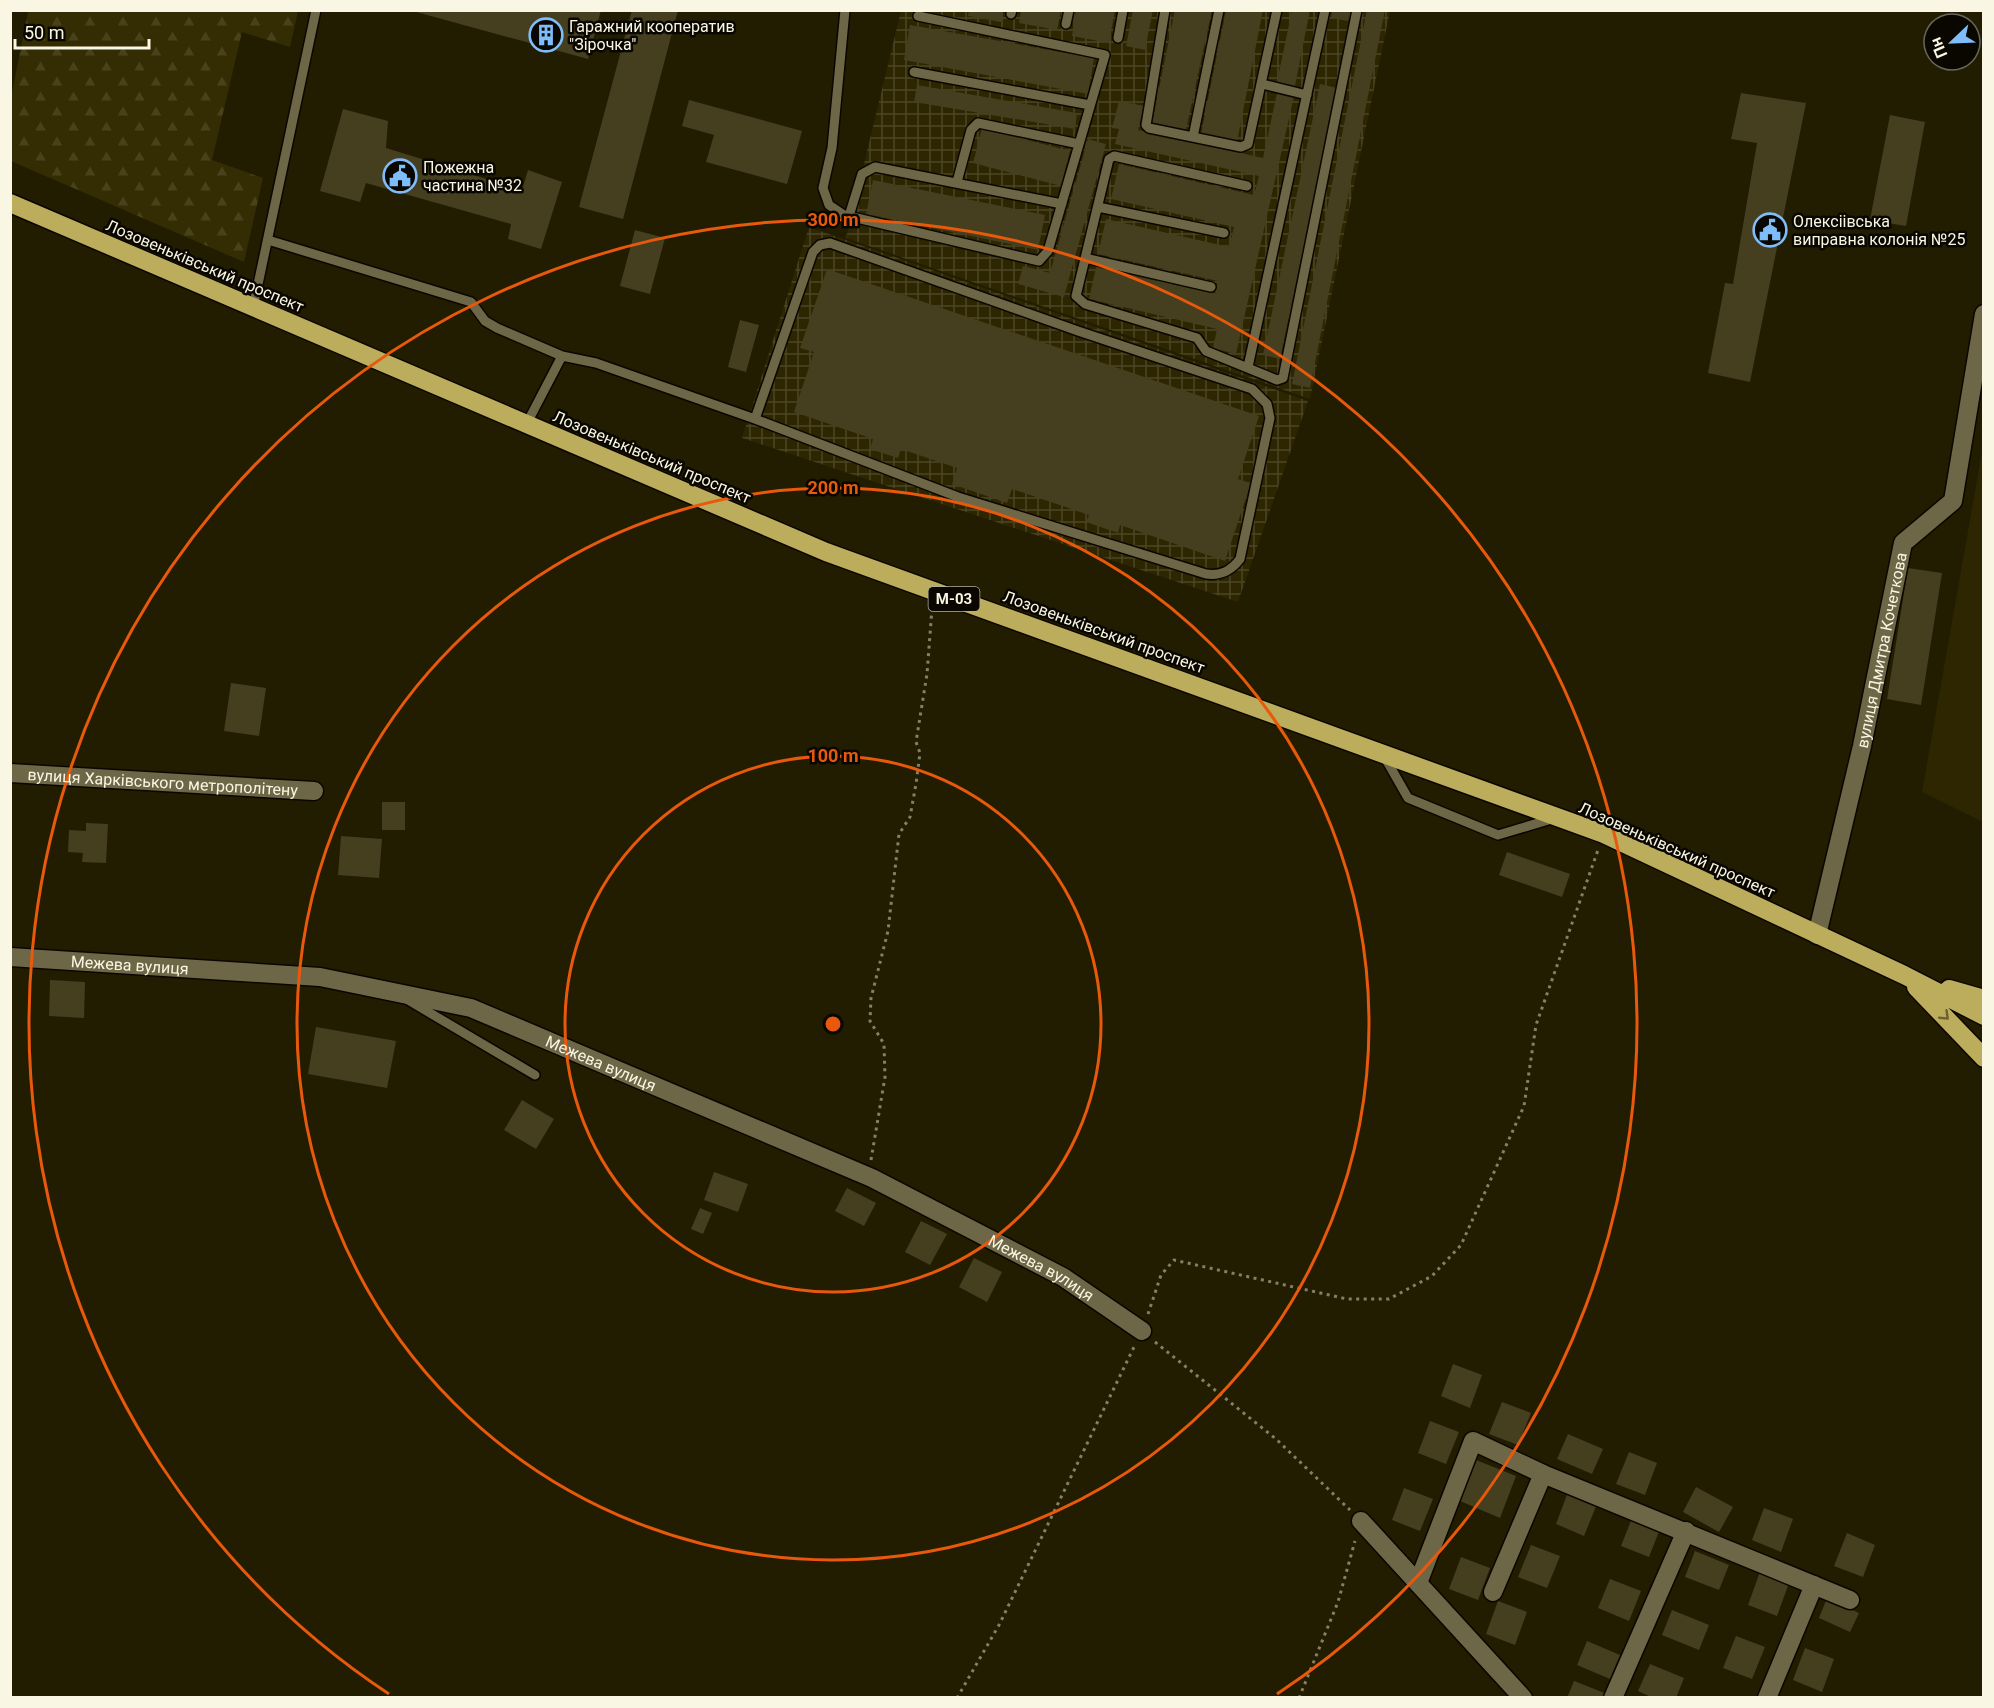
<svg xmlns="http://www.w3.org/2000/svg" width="1994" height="1708" viewBox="0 0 1994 1708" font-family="Roboto,sans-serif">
  <defs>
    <pattern id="industrial-grid" width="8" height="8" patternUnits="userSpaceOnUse" patternTransform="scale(1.5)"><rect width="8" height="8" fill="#2d2600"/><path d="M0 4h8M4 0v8" fill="none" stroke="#4c4625"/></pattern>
    <pattern id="forest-firs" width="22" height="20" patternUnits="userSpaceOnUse" patternTransform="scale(1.5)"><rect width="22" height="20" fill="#342c03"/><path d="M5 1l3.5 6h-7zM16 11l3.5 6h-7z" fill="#48411b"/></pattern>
  </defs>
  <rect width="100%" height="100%" fill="#221d00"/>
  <path fill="#2d2600" d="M1983,446L1984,822H1983L1922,792Z"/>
  <path fill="url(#industrial-grid)" d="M901,11H1390L1310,399L846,238Z
    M809,227L1308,401L1238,602L742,438Z"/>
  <path fill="url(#forest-firs)" d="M28,11H298L290,47L242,32L212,160L263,178L244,262L11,161V98Z"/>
  <path fill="#453f20" d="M409,10H601L588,59Z
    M632,10H678L623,219L579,207Z
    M969,10H1003L1001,22L968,16Z
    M1021,10H1061L1057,30L1019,23Z
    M1076,10H1115L1109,43L1072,36Z
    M1133,10H1153L1145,50L1126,46Z
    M1175,10H1212L1186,130L1152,123Z
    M1226,10H1263L1237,142L1201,134Z
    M1292,10H1310L1295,86L1277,82Z
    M1332,10H1350L1348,21L1331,18Z
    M1367,10H1385L1310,388L1292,384Z
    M910,25L1094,58L1088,94L904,60Z
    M1320,84L1337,88L1280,359L1263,355Z
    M917,85L1077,113L1075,129L914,102Z
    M1277,93L1294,96L1236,354L1213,348L1217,329L1089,299L1096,267L1215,294L1218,281L1098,254L1106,219L1229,247L1234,227L1111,199L1119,164L1254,195L1259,176L1115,144L1119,129L1112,128L1119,101L1144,106L1138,130L1263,158Z
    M1741,93L1806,103L1750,382L1708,373L1725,283L1733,284L1757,143L1731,139Z
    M689,100L802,131L787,184L706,162L714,135L682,126Z
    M343,109L388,121L386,148L522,190L528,170L562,182L541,249L508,239L511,224L366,183L360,202L320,191Z
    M1890,115L1925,122L1906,226L1870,220Z
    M982,128L1070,151L1061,186L973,163Z
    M1088,139L1106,144L1064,297L1018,284L1023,266L1050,273Z
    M873,180L1045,215L1038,250L866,214Z
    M635,230L665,238L650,294L620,286Z
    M827,269L1259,416L1238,479L1251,483L1225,561L1120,525L1118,533L1086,522L1089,515L1012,489L1007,503L952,484L957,468L901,449L898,458L870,449L873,439L794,412L814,352L800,348Z
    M740,320L759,325L746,372L728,367Z
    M1908,568L1942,573L1921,705L1887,699Z
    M231,683L266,688L259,736L224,731Z
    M382,802H405V830H382Z
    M86,823L108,824L106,863L82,862L83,853L68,852L69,830L86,831Z
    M341,836L382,839L379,878L338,875Z
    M1507,852L1570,874L1562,897L1499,875Z
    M50,980L85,982L84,1018L49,1016Z
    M316,1027L396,1041L387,1088L308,1074Z
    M522,1100L554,1119L536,1149L504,1130Z
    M714,1172L748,1184L738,1212L704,1200Z
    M847,1188L876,1203L864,1226L835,1211Z
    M700,1208L712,1213L703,1234L691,1229Z
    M921,1221L947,1234L930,1265L905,1252Z
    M974,1258L1002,1272L987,1302L959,1287Z
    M1453,1364L1482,1375L1470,1408L1441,1396Z
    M1502,1402L1531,1413L1518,1445L1489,1434Z
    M1430,1421L1459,1432L1446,1464L1418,1453Z
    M1568,1434L1603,1449L1592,1474L1557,1459Z
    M1629,1452L1657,1463L1645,1495L1616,1484Z
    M1476,1460L1516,1476L1500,1518L1460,1501Z
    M1696,1487L1733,1507L1719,1532L1683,1512Z
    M1404,1488L1433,1499L1420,1531L1392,1520Z
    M1568,1492L1597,1504L1584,1536L1556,1524Z
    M1764,1508L1793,1519L1781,1552L1752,1540Z
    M1632,1518L1660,1529L1649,1557L1621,1546Z
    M1847,1533L1875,1545L1863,1577L1834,1566Z
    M1531,1545L1560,1556L1547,1588L1518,1577Z
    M1695,1551L1729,1565L1719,1590L1685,1577Z
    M1461,1557L1490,1568L1478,1600L1449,1589Z
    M1760,1572L1789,1583L1777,1616L1748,1605Z
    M1610,1579L1641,1591L1629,1621L1598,1608Z
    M1827,1598L1859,1613L1850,1632L1819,1618Z
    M1498,1601L1527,1612L1515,1645L1486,1634Z
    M1672,1610L1709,1625L1699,1650L1662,1635Z
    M1736,1636L1765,1647L1752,1679L1723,1668Z
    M1587,1641L1620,1655L1610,1679L1577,1665Z
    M1805,1648L1834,1659L1822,1692L1793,1680Z
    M1650,1664L1684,1678L1676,1698H1653L1638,1691Z
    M1574,1681L1607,1694L1605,1698H1567Z"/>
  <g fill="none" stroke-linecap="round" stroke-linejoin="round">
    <g stroke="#0c0600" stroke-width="12">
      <path id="lane" d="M845,10L832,148L823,188L829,205L844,215L1039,261L1048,251L1105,55L918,16
        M1165,10L1146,125L1149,128L1241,147L1248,144L1277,10
        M1011,14L1012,10
        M1066,24L1069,10
        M1118,38L1123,10
        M914,72L1090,105
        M1262,84L1307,95
        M1193,137L1219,10
        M957,182L971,130L978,123L1079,144
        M1247,186L1114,156L1109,159L1076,296L1085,304L1197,338L1206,351L1277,380L1283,378L1357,10
        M1098,207L1224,233
        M849,216L862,174L875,167L1062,204
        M268,240L471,302L485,321L497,328L562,356L596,363L755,419L958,497L1206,574C1221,576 1231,571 1240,559L1270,418L1267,404L1252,389L1078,331L830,243L820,245L813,252L755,419
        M1085,258L1211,287
        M253,308L316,10
        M1248,367L1325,10
        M526,425L562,356
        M1384,756L1408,798L1498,835L1555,818
        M408,1000L535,1075"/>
    </g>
    <g stroke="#0c0600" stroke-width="21">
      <g id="street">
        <path id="s1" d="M10,773L314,791"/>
        <path id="s2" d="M1817,935L1862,746L1903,543L1953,501L1984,314"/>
        <path id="s3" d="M10,957L320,977L471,1008L872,1178L1063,1277L1142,1331"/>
        <path d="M1361,1521L1523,1698"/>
        <path d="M1418,1583L1473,1441L1543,1474L1850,1600"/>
        <path d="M1493,1592L1543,1474"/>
        <path d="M1613,1698L1686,1531"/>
        <path d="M1767,1698L1814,1585"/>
      </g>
    </g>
    <g stroke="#0c0600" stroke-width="21">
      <path id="highway" d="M10,203L826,552L1604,834L1904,975L1984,1016
        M1916,987L1984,1058
        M1949,989L1984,999"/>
    </g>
    <path stroke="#848067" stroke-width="3" stroke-dasharray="3 4.5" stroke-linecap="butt" d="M871,1160L885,1077L884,1044L870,1021L871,998L888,931L899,834L910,817L916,784L920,753L916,742L927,674L932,608
      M1148,1314L1161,1275L1174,1260L1347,1299H1389L1432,1276L1461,1245L1524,1106L1536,1025L1598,850
      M1155,1342L1276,1439L1350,1510
      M957,1698L999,1625L1135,1345
      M1299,1698L1338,1602L1355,1541"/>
    <use href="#lane" stroke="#6e6747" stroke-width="9"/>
    <use href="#street" stroke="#6e6747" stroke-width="18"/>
    <use href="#highway" stroke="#bcad5d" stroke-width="18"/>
  </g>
  <defs><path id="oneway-chevron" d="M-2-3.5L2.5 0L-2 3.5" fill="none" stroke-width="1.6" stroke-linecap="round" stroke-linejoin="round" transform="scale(1.5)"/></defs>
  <use stroke="#6b6233" href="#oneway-chevron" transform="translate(1945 1016) rotate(44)"/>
  <g fill="none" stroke="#e8590c" stroke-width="3">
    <circle cx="833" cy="1024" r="268"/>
    <circle cx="833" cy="1024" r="536"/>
    <path d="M389 1694A804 804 0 1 1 1277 1694"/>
  </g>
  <defs>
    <g id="building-ring" transform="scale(1.725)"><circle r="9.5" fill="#090700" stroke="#7fbdfa" stroke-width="1.5"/><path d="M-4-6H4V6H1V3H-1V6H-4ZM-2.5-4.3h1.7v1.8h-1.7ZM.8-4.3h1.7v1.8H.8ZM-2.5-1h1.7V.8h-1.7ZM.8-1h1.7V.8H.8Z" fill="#7fbdfa"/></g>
    <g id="civic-ring" transform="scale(1.725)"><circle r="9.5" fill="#090700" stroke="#7fbdfa" stroke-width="1.5"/><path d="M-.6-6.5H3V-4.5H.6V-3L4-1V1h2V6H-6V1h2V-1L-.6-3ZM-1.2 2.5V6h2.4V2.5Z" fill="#7fbdfa"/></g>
  </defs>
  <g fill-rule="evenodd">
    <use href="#building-ring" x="546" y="35"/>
    <use href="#civic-ring" x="400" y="176"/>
    <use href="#civic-ring" x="1770" y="230"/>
  </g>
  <g text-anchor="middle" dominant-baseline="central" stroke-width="5" stroke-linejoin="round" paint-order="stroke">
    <rect fill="#090700" stroke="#b1ae9f" stroke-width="1.5" x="928.5" y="587" width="51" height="24" rx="4.5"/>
    <g font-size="15" font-weight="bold" fill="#f9f6e3">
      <text x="954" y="599">М-03</text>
    </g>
    <g font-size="16" fill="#f9f6e3" stroke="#090700" text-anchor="start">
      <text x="569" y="26">Гаражний кооператив<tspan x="569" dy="18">"Зірочка"</tspan></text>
      <text x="423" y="167">Пожежна<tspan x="423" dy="18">частина №32</tspan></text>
      <text x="1793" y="221">Олексіівська<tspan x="1793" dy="18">виправна колонія №25</tspan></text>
    </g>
    <g font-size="16" fill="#f9f6e3" stroke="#090700">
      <text transform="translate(205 266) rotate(23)">Лозовеньківський проспект</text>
      <text transform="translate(652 457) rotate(23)">Лозовеньківський проспект</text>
      <text transform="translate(1104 632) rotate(20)">Лозовеньківський проспект</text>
      <text stroke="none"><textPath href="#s2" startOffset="292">вулиця Дмитра Кочеткова</textPath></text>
      <text stroke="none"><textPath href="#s1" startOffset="153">вулиця Харківського метрополітену</textPath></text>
      <text transform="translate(1677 850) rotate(24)">Лозовеньківський проспект</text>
      <text stroke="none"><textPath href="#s3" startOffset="120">Межева вулиця</textPath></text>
      <text stroke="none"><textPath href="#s3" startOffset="606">Межева вулиця</textPath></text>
      <text stroke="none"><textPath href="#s3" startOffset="1092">Межева вулиця</textPath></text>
    </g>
  </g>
  <circle cx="833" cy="1024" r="9" fill="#e8590c" stroke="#090700" stroke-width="3"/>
  <g font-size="18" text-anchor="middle" font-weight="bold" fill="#e8590c" stroke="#090700" stroke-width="5" stroke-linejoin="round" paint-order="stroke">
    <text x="833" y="226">300 m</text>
    <text x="833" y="494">200 m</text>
    <text x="833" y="762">100 m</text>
  </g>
  <rect width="1994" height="1708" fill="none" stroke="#f9f6e3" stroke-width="24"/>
  <g transform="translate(1952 42) rotate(247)"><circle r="28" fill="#090700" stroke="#69675b" stroke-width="1.5"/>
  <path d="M0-4.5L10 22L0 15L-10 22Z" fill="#7fbdfa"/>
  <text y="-9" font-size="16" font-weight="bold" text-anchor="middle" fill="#f9f6e3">Пн</text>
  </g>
  <path d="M15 39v9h134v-9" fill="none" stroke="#f9f6e3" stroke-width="3"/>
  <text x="24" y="39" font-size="18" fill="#f9f6e3" stroke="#090700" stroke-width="4.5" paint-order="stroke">50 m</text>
</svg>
